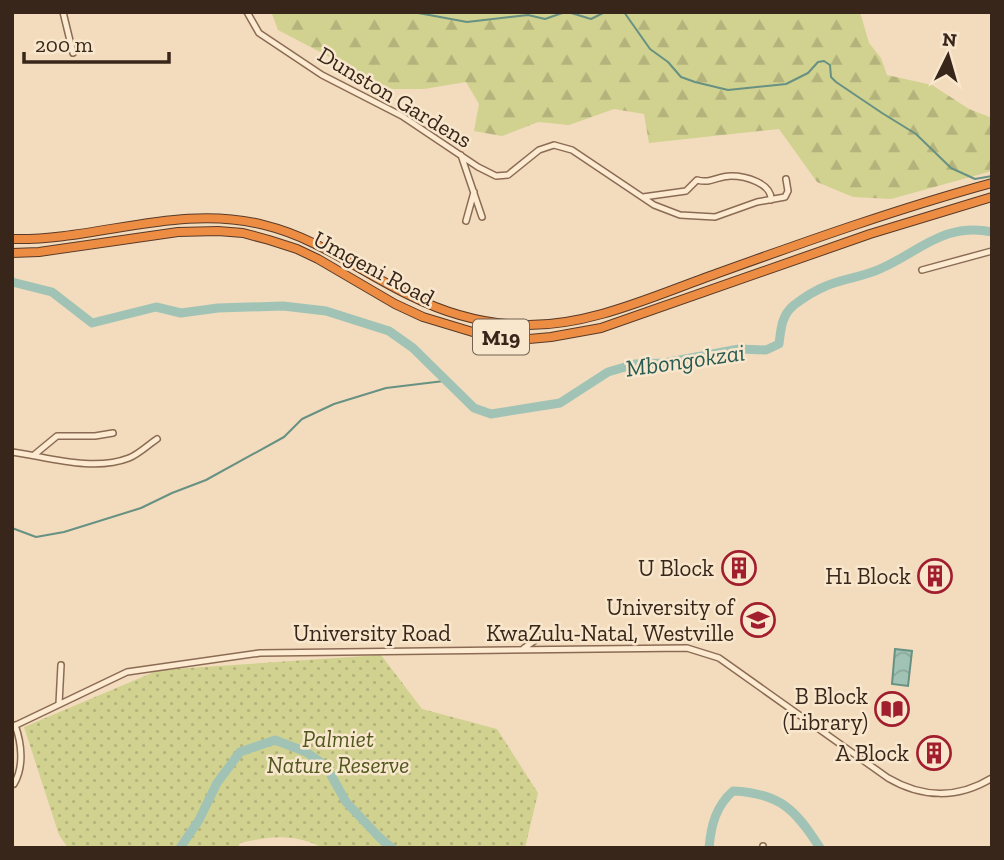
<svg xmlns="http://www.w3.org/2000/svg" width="1004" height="860" viewBox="0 0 1004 860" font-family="'Zilla Slab',serif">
  <defs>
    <pattern id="green-dots" width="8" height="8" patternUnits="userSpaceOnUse" patternTransform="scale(1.75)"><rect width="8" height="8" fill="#d1d190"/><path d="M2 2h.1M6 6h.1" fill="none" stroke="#b4b37c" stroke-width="1.8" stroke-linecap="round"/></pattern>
    <pattern id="forest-firs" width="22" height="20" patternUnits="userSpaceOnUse" patternTransform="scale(1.75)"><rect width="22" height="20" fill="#d1d190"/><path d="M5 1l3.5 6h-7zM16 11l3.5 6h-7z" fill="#b4b37c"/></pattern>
    <pattern id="water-waves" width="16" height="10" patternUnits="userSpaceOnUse" patternTransform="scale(1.75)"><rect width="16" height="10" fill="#a1c3b5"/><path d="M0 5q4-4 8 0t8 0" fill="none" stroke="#8ba79b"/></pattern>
  </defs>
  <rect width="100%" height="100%" fill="#f2dcbd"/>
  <path fill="url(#green-dots)" d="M381,655L422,709L497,729L538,793L525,848H323C295,833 270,836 240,843L238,848H68L59,835L24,727L159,670Z"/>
  <path fill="url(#forest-firs)" d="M274,12H860L869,43L881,58L887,75L932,85L969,109L992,118V171L891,199L853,197L817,182L779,129L649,143L644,114L614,109L569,125L538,122L502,136L474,131L479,104L466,82L424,89H391L278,30L272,14Z"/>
  <path fill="url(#water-waves)" stroke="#679182" stroke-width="2" d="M895,649L912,651L908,686L892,684Z"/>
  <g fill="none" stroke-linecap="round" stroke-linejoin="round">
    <path stroke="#679182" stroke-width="2" d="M413,12L467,22L528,15L545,19L565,12
      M568,12L591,19L605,12
      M624,12L650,49L668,62L681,77L695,82L728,90L786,84L808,73L818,62L824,61L830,65L831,77L836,82L882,113L916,134L951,168L975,179L992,176
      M12,528L36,537L64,532L141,508L172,493L206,480L284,437L302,419L334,404L386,388L444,381"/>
    <path stroke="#a1c3b5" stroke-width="9" d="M12,282L52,292L92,323L156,307L181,313L218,308L283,306L326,311L389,331L413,348L474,408L491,414L560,403L608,372L635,364L664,363L739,349L766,350L779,344C781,329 781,316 794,305C802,299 816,290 826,286C844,278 864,277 882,268C920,251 945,222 992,232
      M180,848L199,820L217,783L240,752L275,740L306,752L326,766L346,802L380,838L392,848
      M709,848C711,825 716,806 733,791C780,793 796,810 820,848"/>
    <g stroke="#8c6b54" stroke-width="8">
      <path id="minor" d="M63,12L73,53
        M247,12L259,33L322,75L402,116L478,167L496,176L508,175L539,150L554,145L572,150L654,205L680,215L715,217L757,202L785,197L788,191L786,179
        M461,155L482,217
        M643,197L686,191L697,180C712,184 716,176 731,176C745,176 772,183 771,200
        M466,221L474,192
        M922,270L992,251
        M12,452C48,457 93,472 129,458C139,454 148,445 157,439
        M34,455L57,436H95L113,433
        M524,648L543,635
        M59,704L61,665
        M12,727L127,672L260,653L687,648L719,658L888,778C922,798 958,799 992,778
        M14,784C24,767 22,744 15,725
        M763,846V848"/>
    </g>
    <g stroke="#593a29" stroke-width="10">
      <path id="highway" d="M12,239C97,241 179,203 264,225C318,238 361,272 411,296C445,313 485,324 523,325C590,327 658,294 721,272C810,240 900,208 992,183
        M12,253L39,252L178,232L218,231L243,233L269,240L297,249L318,259L395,304L423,317L476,333L529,339L551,337L601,328L870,234L992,197"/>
    </g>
    <use href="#minor" stroke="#fcead1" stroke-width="5"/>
    <use href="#highway" stroke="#ec8d43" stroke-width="8"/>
  </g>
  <defs>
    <g id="building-ring" transform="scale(1.75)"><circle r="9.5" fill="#f9e7cd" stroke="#a11e2e" stroke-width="1.5"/><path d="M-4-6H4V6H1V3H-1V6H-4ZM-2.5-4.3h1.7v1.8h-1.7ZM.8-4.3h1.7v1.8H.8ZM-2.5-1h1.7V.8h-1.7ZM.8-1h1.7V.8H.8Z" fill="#a11e2e"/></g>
    <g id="university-ring" transform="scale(1.75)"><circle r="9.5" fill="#f9e7cd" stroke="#a11e2e" stroke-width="1.5"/><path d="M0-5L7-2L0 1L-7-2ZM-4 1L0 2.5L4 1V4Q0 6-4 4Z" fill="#a11e2e"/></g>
    <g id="library-ring" transform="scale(1.75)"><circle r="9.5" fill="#f9e7cd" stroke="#a11e2e" stroke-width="1.5"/><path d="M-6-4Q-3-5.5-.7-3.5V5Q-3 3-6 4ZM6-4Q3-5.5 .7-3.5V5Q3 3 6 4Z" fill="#a11e2e"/></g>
  </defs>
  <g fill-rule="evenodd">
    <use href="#building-ring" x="739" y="568"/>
    <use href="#building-ring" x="935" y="576"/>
    <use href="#university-ring" x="758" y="620"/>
    <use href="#library-ring" x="892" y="709"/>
    <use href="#building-ring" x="934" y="753"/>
  </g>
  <g text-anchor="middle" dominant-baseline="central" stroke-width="5" stroke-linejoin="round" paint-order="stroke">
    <rect fill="#f9e7cd" stroke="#736050" stroke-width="2" x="473" y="319.5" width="56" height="35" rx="5"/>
    <g font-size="21" font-weight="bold" fill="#39261a">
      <text x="501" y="337">M19</text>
    </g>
    <g font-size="23" fill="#39261a" stroke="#f9e7cd">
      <text transform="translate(395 97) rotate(31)">Dunston Gardens</text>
      <text transform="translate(374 268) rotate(28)">Umgeni Road</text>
      <text x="372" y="633">University Road</text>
    </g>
    <g font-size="23" fill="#39261a" stroke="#f9e7cd" text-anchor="end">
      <text x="714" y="568">U Block</text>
      <text x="911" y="576">H1 Block</text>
      <text x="734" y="607">University of<tspan x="734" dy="26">KwaZulu-Natal, Westville</tspan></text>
      <text x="868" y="696">B Block<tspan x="868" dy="26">(Library)</tspan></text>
      <text x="909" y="753">A Block</text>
    </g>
    <g font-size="23" font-style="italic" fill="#50581f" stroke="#f9e7cd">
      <text x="338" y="739">Palmiet<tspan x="338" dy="26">Nature Reserve</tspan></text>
    </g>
    <g font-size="24" font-style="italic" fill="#285b52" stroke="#f9e7cd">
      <text transform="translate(685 360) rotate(-8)">Mbongokzai</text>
    </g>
  </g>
  <rect width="1004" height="860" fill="none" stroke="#39261a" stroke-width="28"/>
  <g transform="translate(948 56) rotate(5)" stroke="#f9e7cd" stroke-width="5" paint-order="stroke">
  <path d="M0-5L12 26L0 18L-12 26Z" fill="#39261a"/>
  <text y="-10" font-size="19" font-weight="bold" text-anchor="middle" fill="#39261a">N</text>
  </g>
  <path d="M24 52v10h145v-10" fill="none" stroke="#39261a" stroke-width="3.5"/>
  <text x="35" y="52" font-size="21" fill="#39261a" stroke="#f9e7cd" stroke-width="5" paint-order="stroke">200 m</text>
</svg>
